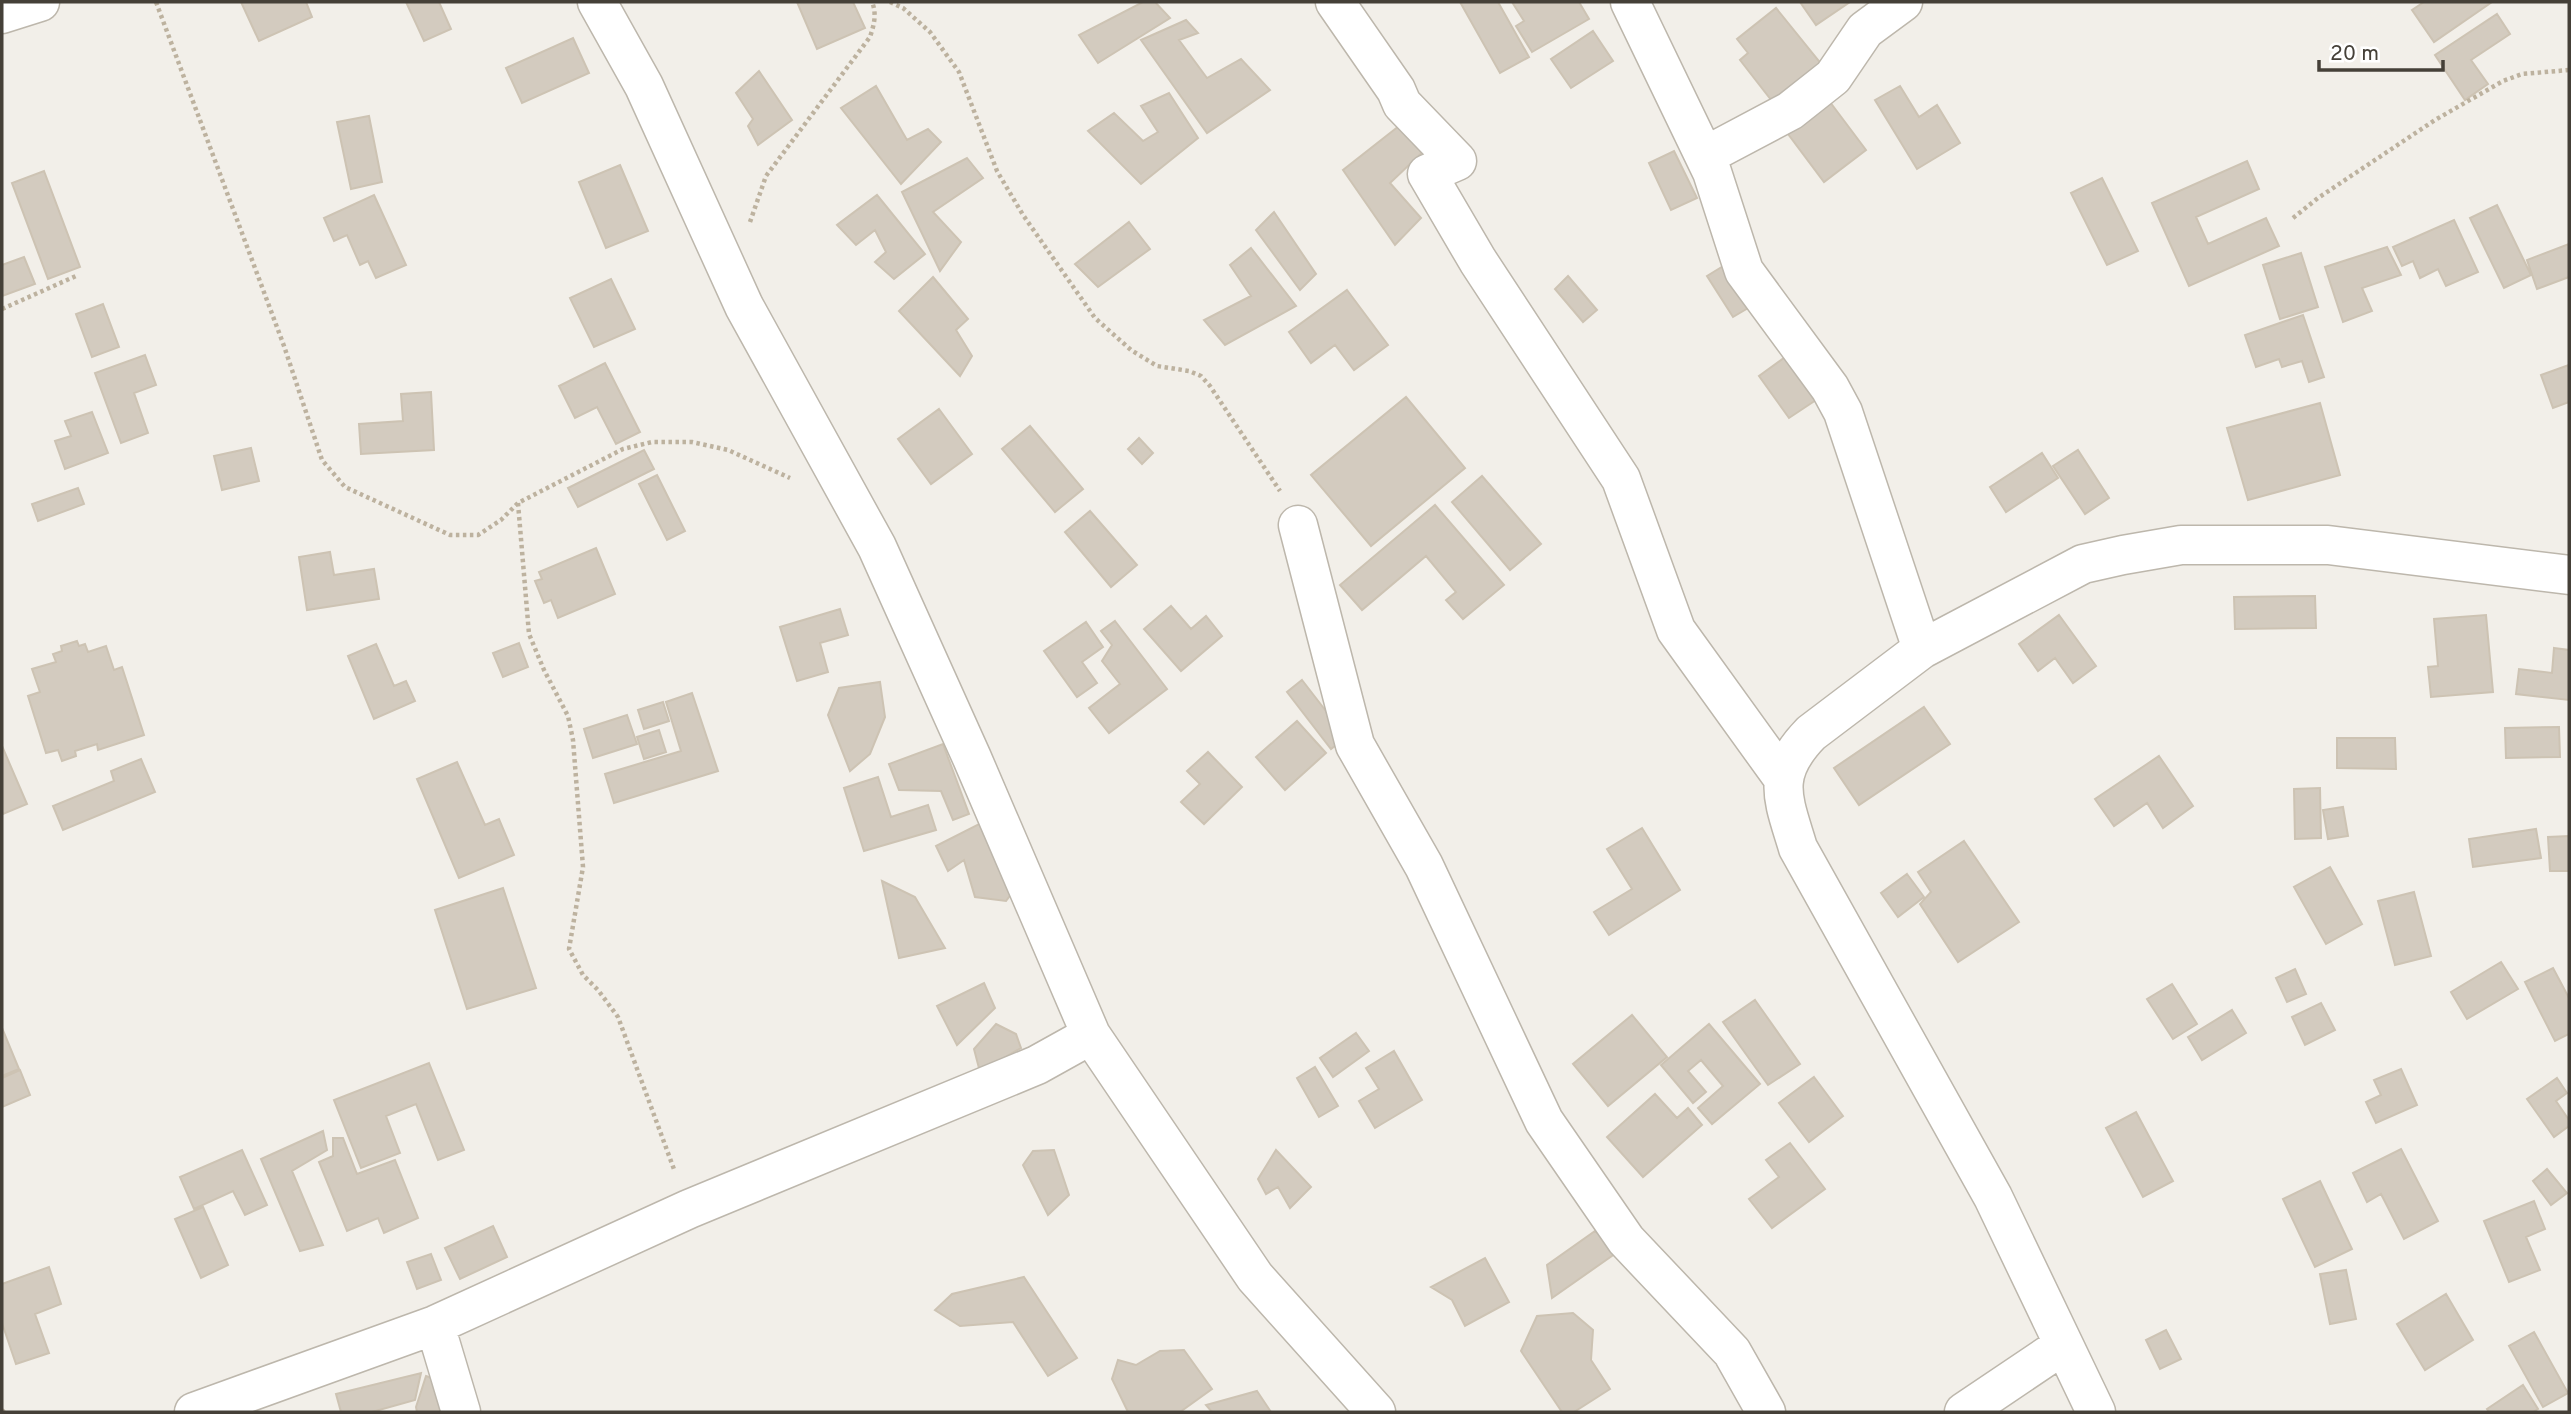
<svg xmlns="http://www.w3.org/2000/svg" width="2571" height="1414" viewBox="0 0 2571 1414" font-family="Overpass,sans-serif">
  <rect width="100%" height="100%" fill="#f2efe9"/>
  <path fill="#d3cbbf" stroke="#cdc3b3" stroke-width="2" d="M241,2H306L312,17L259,41Z
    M406,2H439L451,29L424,41Z
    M797,2H853L865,28L817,49Z
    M1143,2H1155L1170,18L1098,63L1079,35Z
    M1460,2H1498L1529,57L1500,73Z
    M1512,2H1579L1589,19L1532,52L1516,26L1524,21Z
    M1800,2H1850L1816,25Z
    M2424,2H2492L2434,42L2412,10Z
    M1776,8L1827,71L1779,110L1740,60L1748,53L1737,39Z
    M2497,14L2510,34L2471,60L2488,84L2465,100L2435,55Z
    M1186,20L1198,33L1179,40L1207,78L1241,59L1270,90L1207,133L1141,40Z
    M1593,31L1613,61L1571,88L1551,59Z
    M573,38L589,73L522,103L506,68Z
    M759,71L792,120L758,145L748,126L753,119L736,93Z
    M876,86L907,140L928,129L941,142L901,184L841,108Z
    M1900,86L1919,117L1937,105L1960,143L1917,169L1875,100Z
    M1169,93L1198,138L1141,184L1088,131L1114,113L1143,141L1158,132L1141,106Z
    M1824,94L1866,150L1824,182L1782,126Z
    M369,116L382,182L351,189L337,122Z
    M1404,122L1429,146L1390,183L1421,218L1395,245L1343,170Z
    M1674,151L1697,198L1671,210L1649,163Z
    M967,158L983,178L933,212L961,242L940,271L902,192Z
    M2247,161L2259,189L2196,217L2208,244L2266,218L2279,246L2189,286L2152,203Z
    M620,165L648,231L606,248L579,182Z
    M44,171L80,267L48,279L12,183Z
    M2102,178L2138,251L2107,265L2071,193Z
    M374,195L406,265L376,278L368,261L360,265L347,235L334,241L324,218Z
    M877,195L925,254L894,279L875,262L886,252L875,230L856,245L837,225Z
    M2497,205L2531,275L2504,288L2470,218Z
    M1274,212L1316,274L1300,290L1256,230Z
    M2454,220L2478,272L2446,286L2438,269L2420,278L2413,261L2402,266L2393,247Z
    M1129,222L1150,249L1098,287L1075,264Z
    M2569,244V277L2537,289L2527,260Z
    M2387,247L2401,275L2362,288L2372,311L2343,322L2325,267Z
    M1251,248L1296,306L1225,345L1204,320L1251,296L1230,265Z
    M2301,253L2318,307L2280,319L2263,265Z
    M24,257L35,284L2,296V265Z
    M1733,260L1760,301L1733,317L1707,276Z
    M1568,276L1597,310L1583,322L1555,289Z
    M933,277L968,319L956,330L972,356L960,376L899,311Z
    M611,279L635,329L594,347L570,298Z
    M1347,290L1388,345L1354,370L1335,345L1311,363L1289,332Z
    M103,304L119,347L92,357L76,314Z
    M2303,315L2324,377L2309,382L2302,361L2282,367L2279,359L2256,367L2245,335Z
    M145,355L156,385L134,393L148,433L121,443L95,373Z
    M1788,355L1819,398L1789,418L1759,376Z
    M605,363L640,432L616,444L597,407L575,418L559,386Z
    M2569,365V402L2553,408L2541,375Z
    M431,392L434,450L361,454L359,424L403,421L401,394Z
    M1406,397L1465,468L1371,546L1311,475Z
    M2320,403L2340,475L2248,500L2227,428Z
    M939,409L972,454L931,484L898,439Z
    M92,412L108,453L65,469L55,441L71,436L65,421Z
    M1030,426L1083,489L1055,512L1002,449Z
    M1139,438L1153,453L1142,464L1128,449Z
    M251,448L259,481L222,490L214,456Z
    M644,450L654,469L578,507L568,488Z
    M2078,450L2109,498L2085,514L2053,466Z
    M2042,453L2058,478L2006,512L1990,487Z
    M657,475L685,531L667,540L639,484Z
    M1482,476L1541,544L1510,570L1452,502Z
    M78,488L84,504L38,521L32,504Z
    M1435,505L1504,585L1463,619L1446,600L1456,592L1426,556L1362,610L1340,585Z
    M1090,511L1137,565L1111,587L1065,532Z
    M596,548L615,594L558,618L551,600L544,603L535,581L542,579L539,572Z
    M330,552L334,575L374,569L379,599L307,610L299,557Z
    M2315,596L2316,628L2235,629L2234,597Z
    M1171,606L1191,629L1206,616L1222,636L1181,671L1144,629Z
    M840,609L848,635L820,643L828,672L797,681L780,627Z
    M2059,615L2096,666L2073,683L2055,658L2038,671L2019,644Z
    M2486,615L2493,692L2431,697L2428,667L2438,666L2434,619Z
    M1115,621L1167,689L1109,733L1089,708L1120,684L1102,661L1112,645L1101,631Z
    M1086,622L1103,647L1082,662L1097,683L1077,697L1044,651Z
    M77,641L79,646L85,644L88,652L106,646L114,670L122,667L144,735L98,750L97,744L75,751L76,756L62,761L58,750L46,753L28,696L40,692L32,669L56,662L53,654L62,651L61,646Z
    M519,643L528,667L503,677L493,653Z
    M376,644L394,686L406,681L415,701L374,719L348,656Z
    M2554,648L2569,650V700L2516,694L2519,669L2552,673Z
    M1302,680L1346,737L1331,749L1287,692Z
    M880,682L885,717L870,754L850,771L828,715L839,688Z
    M692,693L718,771L614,803L605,774L681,751L666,702Z
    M663,702L669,721L644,729L638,710Z
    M1924,707L1950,744L1859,805L1834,768Z
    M627,715L637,744L593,758L584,729Z
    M1297,721L1326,753L1285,790L1256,757Z
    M2559,727L2560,757L2506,758L2505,728Z
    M659,730L666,752L644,759L637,737Z
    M2337,738H2395L2396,769L2337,768Z
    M943,744L969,814L953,820L941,791L899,790L889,764Z
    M2,746L27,804L3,814L2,811Z
    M1208,752L1242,787L1204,824L1181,802L1200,784L1187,771Z
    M2159,756L2193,806L2163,828L2147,803L2114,826L2095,799Z
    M141,759L155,792L63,830L53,806L114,781L111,771Z
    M457,762L485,825L499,819L514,855L459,878L417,779Z
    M878,777L891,817L928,805L936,830L864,851L844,788Z
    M2320,788L2321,838L2295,839L2294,789Z
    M2343,807L2348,836L2328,839L2323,810Z
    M985,821L1015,889L1006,901L975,897L964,860L948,871L936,846Z
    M1642,828L1680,890L1609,935L1594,912L1632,889L1607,849Z
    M2536,829L2541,858L2473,867L2469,839Z
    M2569,836V871H2550L2548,837Z
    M1964,841L2019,922L1958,962L1920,904L1931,892L1918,872Z
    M2330,867L2362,924L2326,944L2294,887Z
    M1907,874L1924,897L1898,917L1881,893Z
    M882,881L915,897L945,948L899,958Z
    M503,888L536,988L467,1009L435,910Z
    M2414,892L2431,956L2395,965L2378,901Z
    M2501,962L2518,989L2467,1019L2451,992Z
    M2553,968L2569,998V1034L2555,1041L2525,982Z
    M2295,969L2306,994L2287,1002L2276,978Z
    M984,983L995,1008L957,1045L937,1006Z
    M2172,984L2197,1024L2173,1039L2147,999Z
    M1755,1000L1800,1064L1768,1085L1723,1022Z
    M2321,1003L2335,1030L2305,1045L2292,1017Z
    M2232,1010L2246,1033L2202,1060L2188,1037Z
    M1632,1015L1667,1057L1608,1106L1573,1064Z
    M996,1024L1016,1034L1021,1048L980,1072L974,1049Z
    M1709,1024L1760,1084L1712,1124L1698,1108L1723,1086L1701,1060L1688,1071L1706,1092L1693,1103L1661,1065Z
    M2,1028L19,1069L2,1076Z
    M1356,1033L1369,1051L1333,1077L1320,1058Z
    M1394,1051L1422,1100L1375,1128L1359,1101L1379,1089L1366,1068Z
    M429,1063L464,1150L438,1160L416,1104L386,1116L400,1153L361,1168L334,1100Z
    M1315,1067L1338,1106L1319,1117L1297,1078Z
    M2401,1069L2417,1105L2376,1123L2366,1102L2381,1095L2374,1080Z
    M20,1070L30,1095L2,1107V1078Z
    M1814,1077L1843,1116L1809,1142L1779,1103Z
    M2557,1078L2567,1093L2556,1101L2569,1120V1126L2554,1137L2527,1099Z
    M1655,1094L1677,1118L1688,1108L1702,1125L1643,1177L1607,1137Z
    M2136,1112L2173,1181L2143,1197L2106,1128Z
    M323,1131L327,1150L292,1171L323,1245L300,1251L261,1159Z
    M333,1138H343L357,1174L395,1160L418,1218L384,1233L378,1218L347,1231L319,1162L333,1156Z
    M1790,1143L1825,1189L1772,1228L1749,1199L1779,1177L1766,1160Z
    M2401,1149L2438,1221L2404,1239L2381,1194L2367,1202L2353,1173Z
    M242,1150L267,1205L245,1215L233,1191L194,1209L180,1177Z
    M1054,1150L1069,1195L1048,1215L1023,1165L1033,1151Z
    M1276,1150L1311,1187L1290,1208L1278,1187L1266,1194L1258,1179Z
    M2547,1169L2567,1193L2551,1205L2533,1181Z
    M2320,1181L2352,1249L2315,1267L2283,1199Z
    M2534,1201L2545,1229L2526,1237L2540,1270L2509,1282L2484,1221Z
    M203,1207L228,1265L201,1278L175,1219Z
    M493,1226L507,1257L460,1279L445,1248Z
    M1595,1231L1619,1251L1552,1298L1547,1265Z
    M431,1254L441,1280L417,1289L407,1262Z
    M1485,1258L1509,1302L1465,1326L1452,1300L1431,1287Z
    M49,1267L61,1304L35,1314L49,1353L16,1364L2,1323V1284Z
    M2346,1270L2356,1319L2330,1324L2320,1274Z
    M1024,1277L1077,1358L1048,1376L1013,1322L960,1326L935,1310L952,1294Z
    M2446,1294L2473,1340L2425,1370L2397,1324Z
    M1573,1313L1593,1330L1591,1360L1610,1389L1574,1412H1562L1521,1351L1537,1316Z
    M2166,1330L2181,1359L2160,1369L2146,1340Z
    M2534,1332L2568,1393L2543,1407L2509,1346Z
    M1184,1350L1212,1389L1180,1412H1128L1112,1379L1118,1360L1136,1365L1160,1351Z
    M421,1373L415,1400L372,1412H341L336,1394Z
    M426,1376L443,1382L448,1412H417L416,1407Z
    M2523,1385L2538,1409L2533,1412H2489L2487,1409Z
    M1257,1391L1271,1412H1212L1206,1405Z"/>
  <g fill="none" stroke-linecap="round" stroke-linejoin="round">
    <g stroke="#bdb7ac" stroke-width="41">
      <path id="minor" d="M597,2L644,86L744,306L877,547L972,758L1091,1035L1255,1277L1376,1412
        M1335,2L1396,90L1402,104L1457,161L1427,174L1478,261L1621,479L1676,630L1782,777
        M1630,2L1712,172L1744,271L1830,388L1843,412L1922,649
        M2,14L40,2
        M1705,156L1790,111L1833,77L1865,30L1903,2
        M1298,525L1355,745L1424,866L1544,1121L1626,1240L1732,1352L1766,1412
        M435,1325L461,1412
        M194,1412L435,1325L689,1209L1037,1065L1091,1035
        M1964,1412L2062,1346
        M2096,1412L1993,1197L1798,848C1783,798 1770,775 1811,733L1922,649L2083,564L2123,555L2181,545H2328L2569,575"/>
    </g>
    <path stroke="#bdb29f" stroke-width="4.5" stroke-dasharray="3.5 3.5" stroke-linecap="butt" d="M156,2L284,346L322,460L345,487L450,535H478L501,520L518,503L623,449L652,442H692L728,450L790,478
      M890,2L903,8L930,32L959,72L997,171L1023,215L1095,318L1131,350L1157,366L1189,371L1201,376L1210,386L1280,491
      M2293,218L2318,198L2435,120L2503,81L2522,74L2569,70
      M750,222L766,176L870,37C874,25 877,14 872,2
      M2,309L76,276
      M518,503L529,634L544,670L568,716L573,740L583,867L569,949L583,975L598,990L618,1017L675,1172
      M2,1410L4,1412"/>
    <use href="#minor" stroke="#fff" stroke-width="38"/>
  </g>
  <rect width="2571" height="1414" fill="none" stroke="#454038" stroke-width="7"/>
  <path d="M2319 60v10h124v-10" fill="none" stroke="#454038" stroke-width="3.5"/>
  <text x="2330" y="60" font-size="21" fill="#454038" stroke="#ffffff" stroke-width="5" paint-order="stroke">20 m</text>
</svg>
